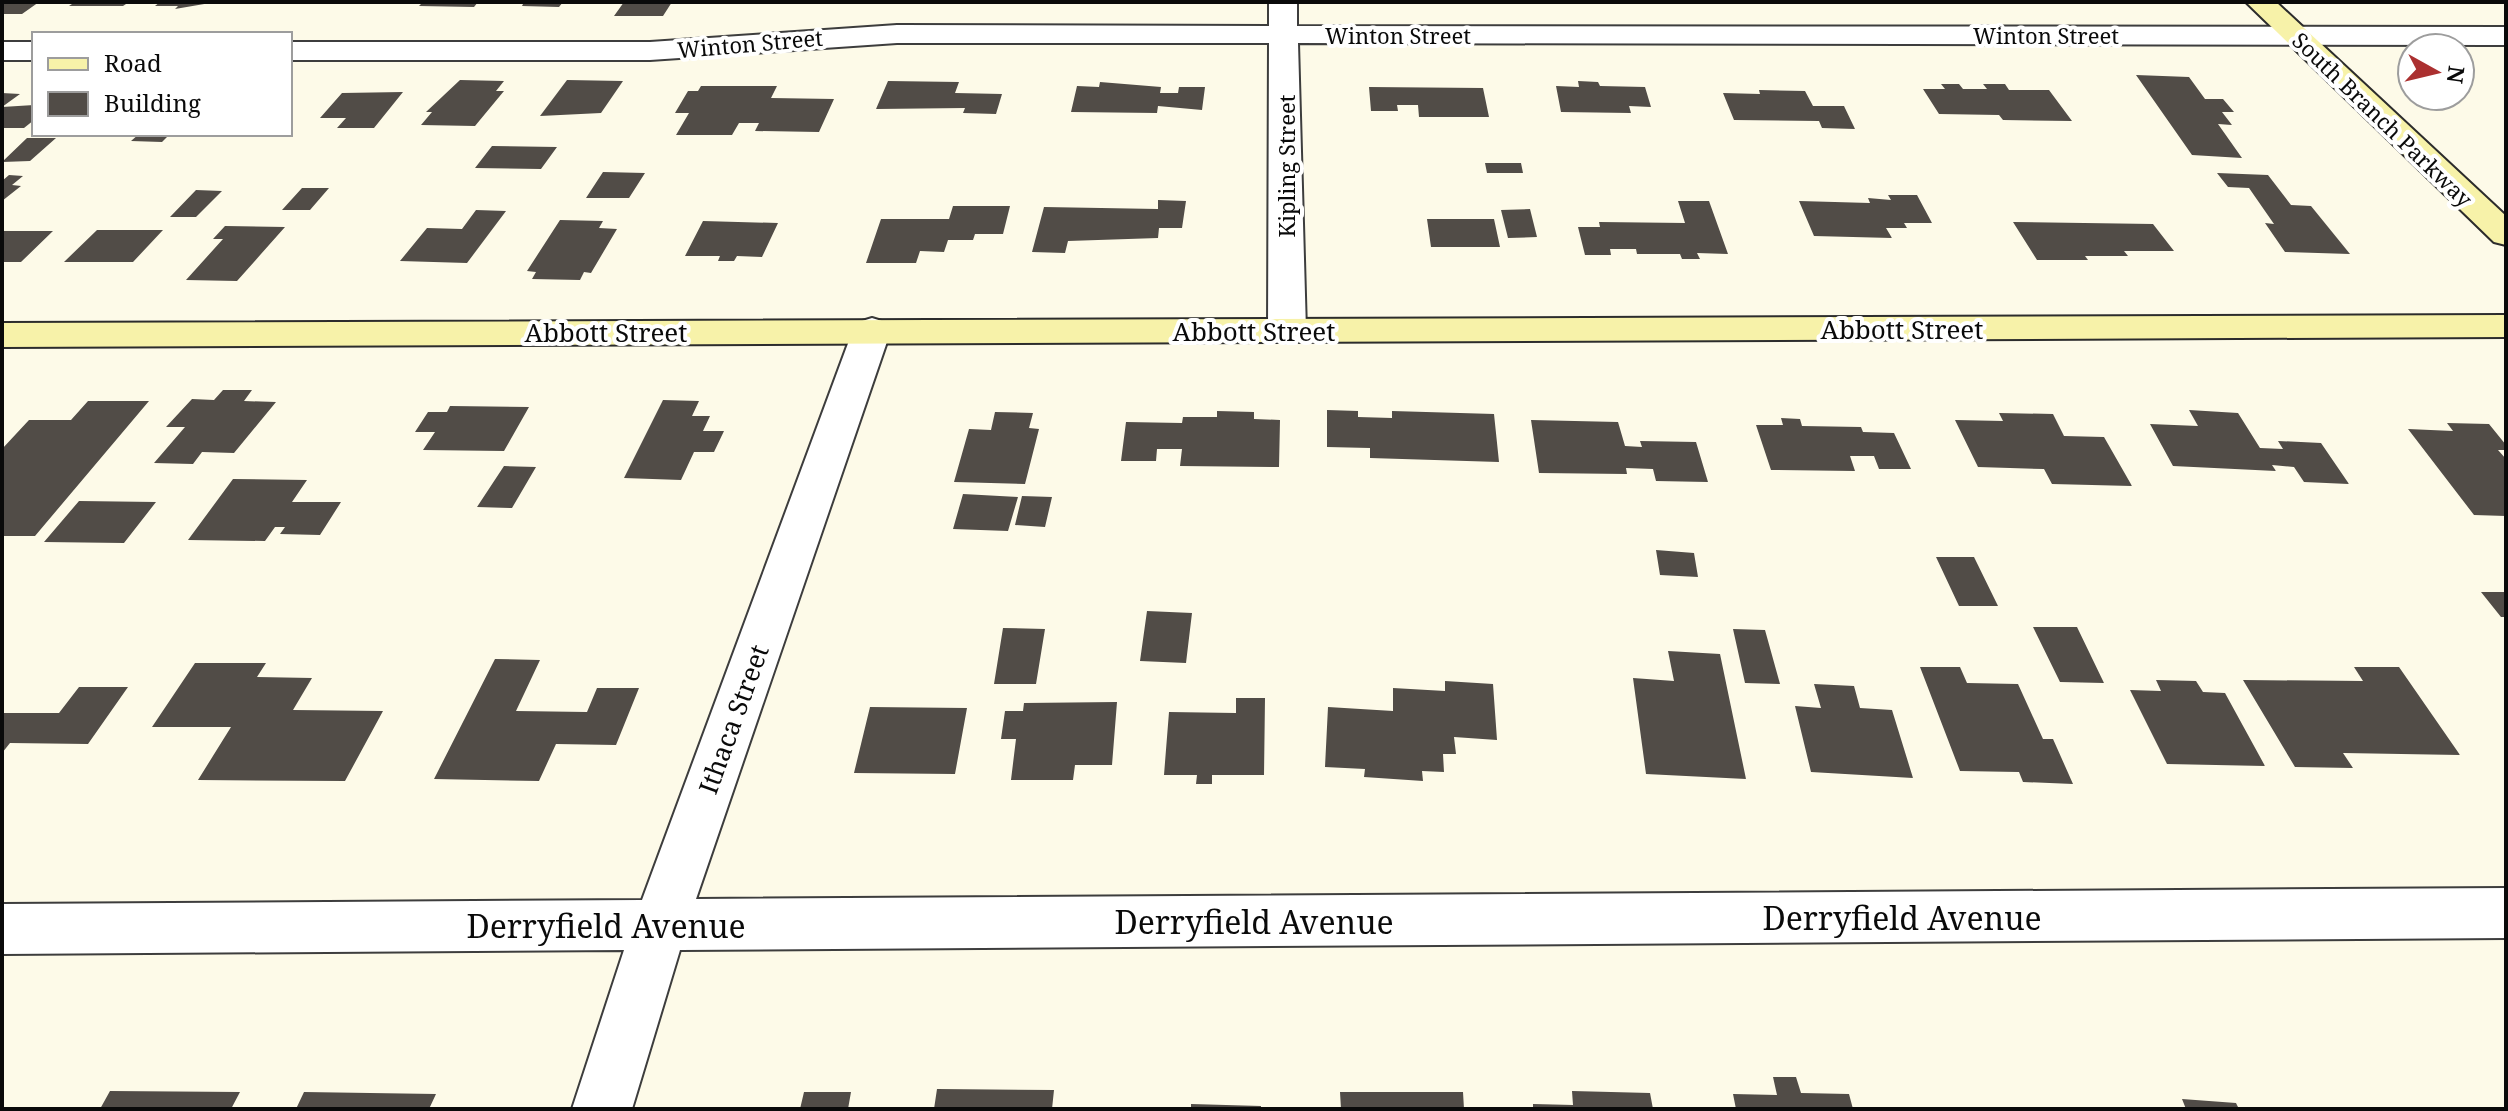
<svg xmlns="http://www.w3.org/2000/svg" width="2508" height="1111" viewBox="0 0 2508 1111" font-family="'Noto Serif',serif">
  <rect width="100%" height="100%" fill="#fdfae8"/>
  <path fill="#514c47" d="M2,2H39L22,14H2Z
    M75,2H129L123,6H69Z
    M160,2H216L175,9L178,6H155Z
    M423,2H478L474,7L419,6Z
    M524,2H563L559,7L522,6Z
    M624,2H672L663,16H614Z
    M2136,75L2189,77L2205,99H2223L2234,112H2222L2232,125L2218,124L2242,158L2192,155Z
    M460,80L504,81L496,91H504L475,126L421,125L432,112H426Z
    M567,80L623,81L601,113L540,116Z
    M888,81L959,82L955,93L1002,94L996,114L963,113L965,108L876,109Z
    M1578,81L1598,82L1600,86L1645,87L1651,107L1629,106L1631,113L1561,112L1556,86L1579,87Z
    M1100,82L1161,87L1160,93H1178L1179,87H1205L1202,110L1158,106L1157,113L1071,112L1077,86L1099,87Z
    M1941,84H1959L1963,89H1987L1983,84H2005L2009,90H2049L2072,121L2003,120L1999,115L1939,114L1923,89H1945Z
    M701,86H777L771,98L834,99L819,132L755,131L759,123H739L732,135H676L689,113H675L688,91H698Z
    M1369,87L1483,88L1489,117H1419L1418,105H1397L1398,111H1371Z
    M1759,90L1805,91L1813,106H1844L1855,129L1822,128L1819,121L1734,120L1723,93L1760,94Z
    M403,92L374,128H337L346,118H320L342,93Z
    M2,93L20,94L2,107L34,105V120L24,128H2Z
    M139,134H170L162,142L131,141Z
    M27,138H56L30,161L2,162Z
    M492,146L557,147L541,169L475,168Z
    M1485,163H1521L1523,173H1487Z
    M603,172L645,173L629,198H586Z
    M2217,173L2268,175L2291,205L2311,206L2350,254L2285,252L2265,223L2274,224L2249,188L2228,187Z
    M9,175L23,176L12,185L21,186L2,201V181Z
    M302,188H329L310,210H282Z
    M196,190L222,191L196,217H170Z
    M1888,195H1917L1932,223H1904L1907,228H1886L1892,238L1814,236L1799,201L1870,203L1868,198L1891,200Z
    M1158,200L1186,201L1182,228H1159L1158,238L1068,241L1065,253L1032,252L1044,207L1158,209Z
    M1678,201H1709L1728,254L1697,253L1700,259H1682L1680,254H1637L1636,249H1610L1611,255H1585L1578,227H1600L1599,222L1685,223Z
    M953,206H1010L1003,234H975L973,240H948L944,252L920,251L916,263H866L881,219H949Z
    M1530,209L1537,237L1508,238L1501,210Z
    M476,210L506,211L467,263L400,261L427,228L462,229Z
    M1427,219H1494L1500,247H1431Z
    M560,220L603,221L599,228L617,229L591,273L584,272L580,280L532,279L536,272L527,271Z
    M703,221L778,223L762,257L737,256L734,261H718L720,256H685Z
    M2013,222L2153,224L2174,251H2124L2128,256H2085L2088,260H2037Z
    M225,226L285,227L237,281L186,280L223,239H213Z
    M97,230H163L133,262H64Z
    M2,231H53L21,262H2Z
    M223,390H252L244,401L276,402L234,453L202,452L193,464L154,463L185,427H166L192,399L214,400Z
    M663,400L699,401L692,416H710L703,431H724L714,452H694L681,480L624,478Z
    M88,401H149L35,536H2V449L29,420H71Z
    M450,406L529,407L504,451L423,450L435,432H415L428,412H447Z
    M1327,410L1358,411V417L1392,418V411L1494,414L1499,462L1370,458V448L1327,447Z
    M2189,410L2238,413L2260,448L2283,449L2278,441L2321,443L2349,484L2304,482L2294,467L2272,465L2276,471L2173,466L2150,424L2198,426Z
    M1217,411L1254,412V419L1280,420L1279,467L1180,466L1182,449H1157L1156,461H1121L1126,422L1182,423L1183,417H1217Z
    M995,412L1033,413L1029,428L1039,429L1025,484L954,482L969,429L991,430Z
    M1999,413L2053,414L2064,436L2104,437L2132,486L2052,484L2044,469L1978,467L1955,420L2003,421Z
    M1781,418L1800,419L1802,426L1861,427L1863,432L1894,433L1911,469H1879L1874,456H1850L1855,471L1771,470L1756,425H1783Z
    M1531,420L1618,422L1625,446L1642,447L1640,441L1696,442L1708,482L1656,481L1653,469L1626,468L1627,474L1539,473Z
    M2447,423L2489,424L2506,445V450H2498L2506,459V516L2474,515L2408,429L2453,431Z
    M504,466L536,467L512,508L477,507Z
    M233,479L307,480L292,502H341L320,535L280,534L285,527H275L265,541L188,540Z
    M963,494L1018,497L1008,531L953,529Z
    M1022,496L1052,497L1045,527L1015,525Z
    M79,501L156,502L124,543L44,542Z
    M1656,550L1694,553L1698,577L1660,575Z
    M1936,557H1974L1998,606H1959Z
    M2481,592H2506V617H2501Z
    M1147,611L1192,613L1186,663L1140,661Z
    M2033,627H2077L2104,683L2060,682Z
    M1003,628L1045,629L1036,684H994Z
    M1733,629L1765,630L1780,684L1745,683Z
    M1668,651L1720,654L1746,779L1646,774L1633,678L1674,681Z
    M495,659L540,660L516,711L587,712L597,688H639L616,745L556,744L539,781L434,779Z
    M195,663H266L257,677L312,678L293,710L383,711L345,781L198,780L231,727H152Z
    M1920,667H1960L1967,683L2018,684L2043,739H2053L2073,784L2023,782L2019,772L1960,771Z
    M2354,667H2399L2460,755L2343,753L2353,768L2295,767L2243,680L2363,681Z
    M2156,680L2196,681L2203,692L2225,693L2265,766L2167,764L2130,690L2161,691Z
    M1445,681L1493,684L1497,740L1454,737L1456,754H1443L1444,772L1422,771L1423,781L1364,777L1365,769L1325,767L1328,707L1393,711V688L1445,691Z
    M1814,684L1854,686L1860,708L1892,710L1913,778L1811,772L1795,706L1821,708Z
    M79,687H128L88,744L10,743L2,753V713H59Z
    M1236,698H1265L1264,775H1212V784H1196L1197,775H1164L1169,712L1236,713Z
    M1117,702L1112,765H1075L1073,780H1011L1016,739H1001L1005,711H1023L1024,703Z
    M870,707L967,708L955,774L854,773Z
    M1773,1077H1796L1801,1093L1849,1094L1853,1109H1736L1733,1094L1777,1095Z
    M937,1089L1054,1090L1052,1109H934Z
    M110,1091L240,1092L231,1109H100Z
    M1572,1091L1650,1093L1653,1109H1533V1104L1573,1105Z
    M304,1092L436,1094L429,1109H296Z
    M804,1092H851L848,1109H800Z
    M1340,1092H1463L1464,1109H1341Z
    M2182,1099L2236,1103L2239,1109H2186Z
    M1191,1104L1261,1106V1109H1191Z"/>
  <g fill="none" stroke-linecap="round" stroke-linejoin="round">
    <g stroke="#3d3d3d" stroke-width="4">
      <path id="street" d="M1269,2H1297V26L2506,27V45L1298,43L1306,331L1300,339L1287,343L1274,339L1268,331L1269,43H897L650,60H290V42H650L897,25L1269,26Z
        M2,42H34V60H2Z
        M872,318L885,322L891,330L696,899L2506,888V938L680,950L632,1109H572L624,950L2,954V904L642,900L853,330L859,322Z"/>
    </g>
    <g stroke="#2c2c2c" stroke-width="4">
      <path id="secondary" d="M2246,2H2276L2506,216V245L2494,242Z
        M2506,315V337L2,347V323Z"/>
    </g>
    <use href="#street" fill="#fff" fill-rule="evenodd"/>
    <use href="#secondary" fill="#f7f2a9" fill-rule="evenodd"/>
  </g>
  <g text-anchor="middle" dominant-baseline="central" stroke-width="8" stroke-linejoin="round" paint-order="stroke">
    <g font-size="22" fill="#0a0a0a" stroke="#fff">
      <text x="1398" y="35">Winton Street</text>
      <text x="2046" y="35">Winton Street</text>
      <text transform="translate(750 43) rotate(-5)">Winton Street</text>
      <text transform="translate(2383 119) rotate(44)">South Branch Parkway</text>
      <text transform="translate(1286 166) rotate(-90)">Kipling Street</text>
    </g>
    <g font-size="26" fill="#0a0a0a" stroke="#fff">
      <text x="1902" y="329">Abbott Street</text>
      <text x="1254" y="331">Abbott Street</text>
      <text x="606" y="332">Abbott Street</text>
      <text transform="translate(733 719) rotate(-70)">Ithaca Street</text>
    </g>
    <g font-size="32" fill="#0a0a0a" stroke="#fff">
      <text x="1902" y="917">Derryfield Avenue</text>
      <text x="1254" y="921">Derryfield Avenue</text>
      <text x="606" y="925">Derryfield Avenue</text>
    </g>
  </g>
  <rect width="2508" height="1111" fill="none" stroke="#0a0a0a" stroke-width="8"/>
  <rect x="32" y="32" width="260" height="104" fill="#ffffff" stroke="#9d9d9d" stroke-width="2"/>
  <rect x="48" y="58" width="40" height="12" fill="#f7f2a9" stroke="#9d9d9d" stroke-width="2"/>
  <text x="104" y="72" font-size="24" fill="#0a0a0a">Road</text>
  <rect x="48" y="92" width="40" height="24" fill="#514c47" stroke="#9d9d9d" stroke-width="2"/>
  <text x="104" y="112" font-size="24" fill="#0a0a0a">Building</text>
  <g transform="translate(2436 72) rotate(98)"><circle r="38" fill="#ffffff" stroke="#9d9d9d" stroke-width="2"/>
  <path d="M0-6L14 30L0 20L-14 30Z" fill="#ab3030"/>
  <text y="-12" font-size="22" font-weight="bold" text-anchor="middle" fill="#0a0a0a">N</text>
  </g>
</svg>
